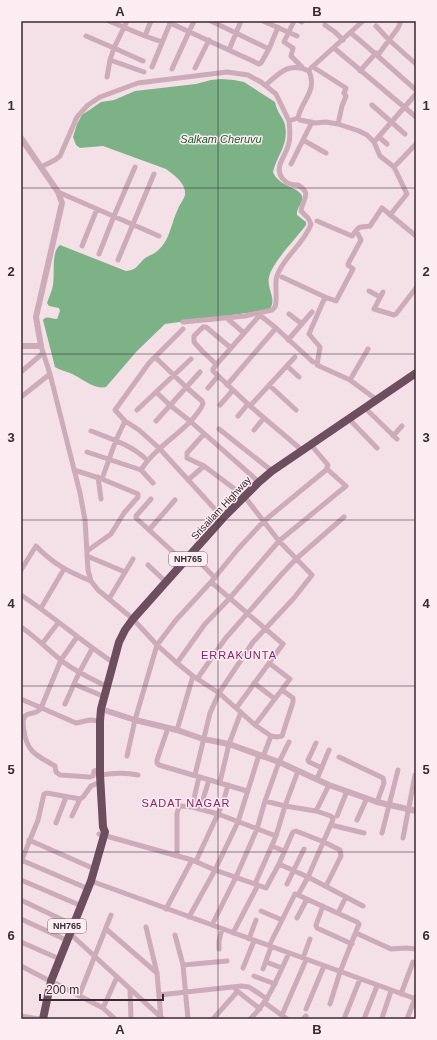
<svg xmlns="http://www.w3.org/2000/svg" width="437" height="1040" viewBox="0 0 437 1040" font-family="Arial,sans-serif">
  <rect width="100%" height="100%" fill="#f4e0e7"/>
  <path fill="#7db286" d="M221,79L234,80L244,82L275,102C277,113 283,117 285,125C289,145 277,155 273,172C279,187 299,187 302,196C304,202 296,208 297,215L306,222V225C296,239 273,261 269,277C266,288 278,300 269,310L165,324L137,351L106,387C93,390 81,377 70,373C65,371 60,370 55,367L43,320C47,315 51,319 57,319L60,311L59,308L49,306L47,303C49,297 52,291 53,285C55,274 51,251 60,245L126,271C136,270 137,266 143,260C147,256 152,255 156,252C170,242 171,223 178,209C180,203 186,198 185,192C185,183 173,174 166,169L103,146L80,148L76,145L73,137L77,124L82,115L101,102L114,100L135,91L196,84L211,80Z"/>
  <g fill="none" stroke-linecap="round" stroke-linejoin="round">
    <path stroke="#cdabb9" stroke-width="5" d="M109,21L145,36L151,21
      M127,21L114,48L143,61
      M263,21L297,36
      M294,21L284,42L293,48L291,56L302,67
      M300,21L302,22
      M170,23L259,64L261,63L269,49L211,21
      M325,25L335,32L343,40
      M376,26L389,40L416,64
      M351,33C373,51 394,71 416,90
      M86,36L114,48L110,60L107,77
      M145,36L162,42
      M334,48L416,117
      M269,49L278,27
      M229,50L241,21
      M378,55L398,28L401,21
      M110,60L144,72
      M152,67L171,21
      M313,67L346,88L344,93L346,96L342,106L338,124L359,131L367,135L374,142L380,156L394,167L407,194L390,215
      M195,68L209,40
      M311,68L363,21
      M172,69L194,21
      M360,71L376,53
      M268,83C281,71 291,62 309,71C318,91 301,101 298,118L300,120L315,123L326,122L338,124
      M372,105L405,134
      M379,137L387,144
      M303,140L326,153
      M374,142L416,94
      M291,164L312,122
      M41,167L55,160L60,156L77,117L88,105L100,97L138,83L227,72L248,75L261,82L276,94L289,121
      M394,167L416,144
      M58,192L159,236
      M317,221L352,236L355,232
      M82,246L97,209
      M99,254L114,216L135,167
      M118,260L154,174
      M282,277L325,297
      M369,291L380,297
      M383,292L374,309L394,315L396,314L416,288
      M289,314L302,324
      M229,320L244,333
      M183,322L245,316L272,310L275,307C278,298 274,284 277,276C283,257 305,243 311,224L308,218L301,211C302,199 313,194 298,185C291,185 287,184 282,178C274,167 285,157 288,146C291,138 290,129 289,121L298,118
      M276,328L313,362
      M183,329L149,363L115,410L125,421L139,430L159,448L223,518
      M288,340L312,312
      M41,346L50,374L80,493L85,520L88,570L91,581L98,590L133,619L157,645L177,663L193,676L219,693L255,725L271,736L263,757
      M191,359L156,392L171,406L190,421L259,482
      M216,364L202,351L194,342V336L203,327H206L231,348C225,355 218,362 213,369V371L250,406L303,451
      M287,366L299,377
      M21,372L43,353
      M350,380L368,349
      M227,385L276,328L261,316H259L231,348
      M269,385L296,410
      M208,388L218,376
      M21,397L50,374
      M377,400L350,380L317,365L320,347L309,334L325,297L336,301L353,269L348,265V264L361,240L358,234L355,232C361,224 362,228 370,226L382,208L416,236
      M220,405L233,390
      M250,406L295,357
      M365,408L397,439
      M137,410L156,392
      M238,416L248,404
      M349,419L377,448
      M156,421L200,372
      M219,429L272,471
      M254,430L264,418
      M91,431C112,439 131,445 147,460
      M393,436L402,426
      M87,452L141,470L153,483
      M74,470L102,479L138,494V497L124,513L111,534L87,551
      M141,470C156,445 192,428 203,404L202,401L186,387L155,357
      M98,477L101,499
      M102,479L116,440L125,421
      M188,480L204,466
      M151,499L136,516V518L184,562
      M149,530L175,500
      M192,554L215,578
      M87,556L125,572
      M148,565L166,582
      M21,570L36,546C53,564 69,572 91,581
      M211,582L283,644L237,707
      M21,595C53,616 82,642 114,663
      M109,599L133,559
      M41,608L64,569
      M21,627C36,637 48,650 62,661C76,672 92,679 108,687
      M77,637L61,660L41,708C35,716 30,711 25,716C22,720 23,726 24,731C27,753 38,756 55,766L56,772L60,775L90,777L93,776L94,771L100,769
      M42,644L58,623
      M177,663L205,624L229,599L279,541L346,486L327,469
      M197,679L225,639L281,575L296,559L344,517
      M254,683L275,699
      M74,684L105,697
      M21,699L76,723L90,720L100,721
      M65,704L79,673L92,649
      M255,725L290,679L269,663
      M168,728L157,760V763L159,765L247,791
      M177,730L193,676
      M271,736L277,737L282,736L293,702V698L282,690
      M316,743L308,760L309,762L322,768
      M127,756L135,720L157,645L176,620L211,582L238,549L264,521L326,470L328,465L311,445
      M339,757L383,778L384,783L377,802
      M100,775C113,773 124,772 138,775
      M195,775L210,713L219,693L253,642L294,598L312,575L279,541L244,496L204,466L187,458V453L204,434
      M317,779L329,750
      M220,782L229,744L241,712
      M265,801L285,806L316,811L331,816L333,819L332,822L308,877L363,906
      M192,807L199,777
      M200,809L209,780
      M316,811L329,785
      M72,816L80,799
      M337,816L347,791
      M357,820L367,798
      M56,823L66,797
      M331,825L364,833
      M382,833L398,770
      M99,834L192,860
      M403,838L415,775
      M29,840L90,867
      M272,846L284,851
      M177,856V813L179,807L181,806L192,807L218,814L276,836
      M21,860L84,887
      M196,861L223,803L228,785
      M21,862L38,820L44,794L47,793L80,799L83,797L91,786L100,782
      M21,880L77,904
      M91,881L416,999
      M255,884L276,836L285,806L298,771
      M287,884L304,849
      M298,895L357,922L359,924L340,972L330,1004
      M21,900L69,923
      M323,906L316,925L317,928L352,944
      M166,909L192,860L215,870L266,888L279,864L292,834L293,832L296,831L324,842L340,850L341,856L326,886
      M261,911L282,920
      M338,913L346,897
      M189,917L215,870L238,822L259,755
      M297,918L307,899
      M21,919L62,938
      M212,925L236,877L257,829L265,801L279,762L289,742
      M146,927L157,973L161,1019
      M106,929L157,973
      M66,930L163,1019
      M233,933L258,885
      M356,933L391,949L406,948L416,949
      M175,935L183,965
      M249,939L256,920
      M21,942L55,957
      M269,946L295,894L298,895L308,877L279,864
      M219,949V941L222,929
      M303,958L310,939
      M266,962L282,968
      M21,966L46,979
      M243,968L254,941
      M263,969L271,947
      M254,976L275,984
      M51,981L103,1008L115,1019
      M130,989L131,1019
      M236,990L260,1009
      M401,994L413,962
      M159,995L241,986L249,987L267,999
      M79,996L111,915
      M265,1003L287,1019
      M103,1008L117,977
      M306,1009L324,966
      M282,1015L306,960
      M21,1016L39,1019
      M382,1018L391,991
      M188,1019L183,965L227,961
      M213,1019L237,992
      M250,1019C270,1000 277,978 289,953
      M303,1019L306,1016
      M344,1019L360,979
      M364,1019L377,986
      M407,1019L416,996"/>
    <path stroke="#cdabb9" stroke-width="6" d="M21,138L58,192L62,203L36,317L41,346H21
      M101,709L135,720L177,730L203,739L229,744L279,762L329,785L377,802L416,811"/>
    <path stroke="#6c4e5e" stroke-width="8" d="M43,1019L51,981L91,881L105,832L103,827L100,775V721L101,709L119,642L125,630L133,619L223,518L259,482L272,471L416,373"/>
  </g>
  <path fill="none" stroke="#3a2a33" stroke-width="1" stroke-opacity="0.55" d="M218,21V1019M21,188H416M21,354H416M21,520H416M21,686H416M21,852H416"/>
  <g text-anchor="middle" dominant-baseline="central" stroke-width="3" stroke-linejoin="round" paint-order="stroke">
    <g fill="#fbedf1" stroke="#74646c" stroke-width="1">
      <rect x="169" y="552" width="38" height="14" rx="3"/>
      <rect x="48" y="919" width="38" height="14" rx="3"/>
    </g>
    <g font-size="9" font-weight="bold" fill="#3a2a33">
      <text x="188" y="559">NH765</text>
      <text x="67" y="926">NH765</text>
    </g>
    <g font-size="10" fill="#3a2a33" stroke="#fbedf1">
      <text transform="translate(221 508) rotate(-47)">Srisailam Highway</text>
    </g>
    <g font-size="11" font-style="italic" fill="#1e5e2a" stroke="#fbedf1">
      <text x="221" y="139">Salkam Cheruvu</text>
    </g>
    <g font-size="11" letter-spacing="1" fill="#8c2165" stroke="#fbedf1">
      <text x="239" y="655">ERRAKUNTA</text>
      <text x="186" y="803">SADAT NAGAR</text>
    </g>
  </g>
  <rect width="437" height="1040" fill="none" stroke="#fbedf1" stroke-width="44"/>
  <path d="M40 994v6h123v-6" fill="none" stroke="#3a2a33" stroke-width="2"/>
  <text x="46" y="994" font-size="12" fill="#3a2a33" stroke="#fbedf1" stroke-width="3" paint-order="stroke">200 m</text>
  <rect x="22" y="22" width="393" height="996" fill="none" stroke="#3a2a33" stroke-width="1.5"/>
  <g font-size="13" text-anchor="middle" font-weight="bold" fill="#3a2a33">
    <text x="120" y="16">A</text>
    <text x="317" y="16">B</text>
    <text x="11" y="110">1</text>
    <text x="426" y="110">1</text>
    <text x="11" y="276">2</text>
    <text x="426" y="276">2</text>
    <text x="11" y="442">3</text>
    <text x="426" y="442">3</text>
    <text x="11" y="608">4</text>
    <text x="426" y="608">4</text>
    <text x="11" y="774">5</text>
    <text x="426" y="774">5</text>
    <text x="11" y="940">6</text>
    <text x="426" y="940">6</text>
    <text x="120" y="1034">A</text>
    <text x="317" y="1034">B</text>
  </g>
</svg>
